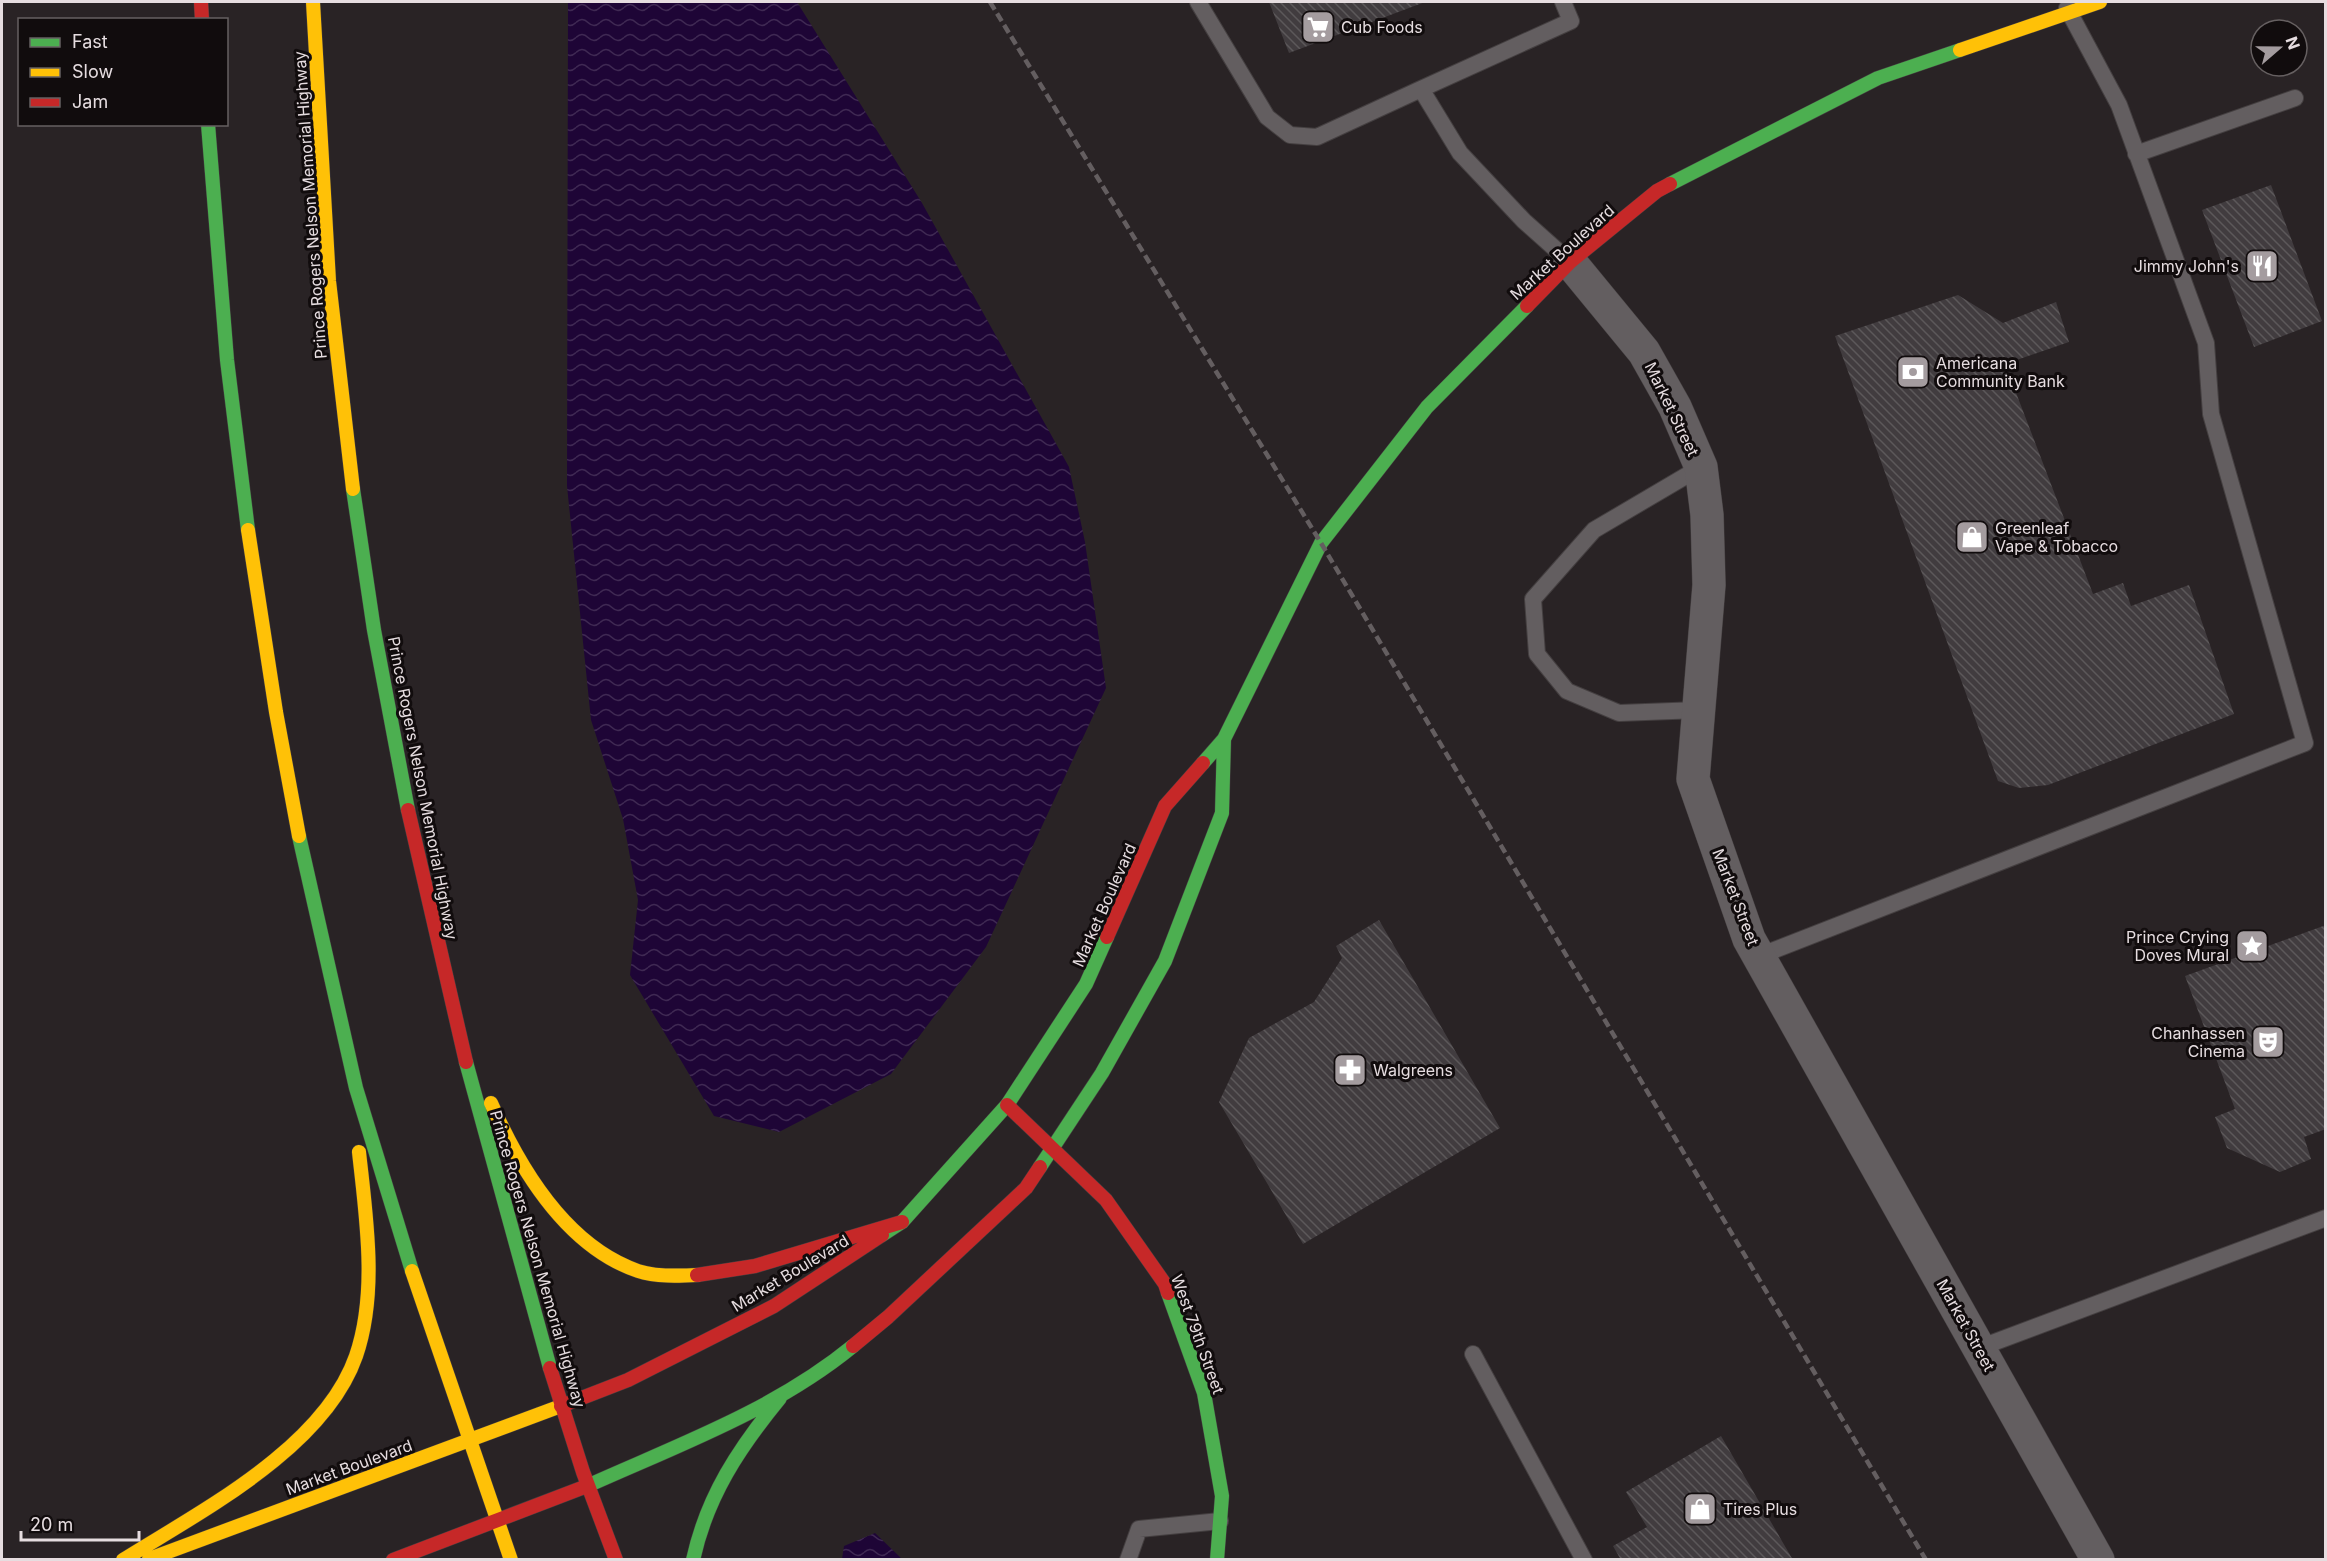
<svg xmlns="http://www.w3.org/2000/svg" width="2327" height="1561" viewBox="0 0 2327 1561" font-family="Inter,sans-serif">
  <defs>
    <pattern id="water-waves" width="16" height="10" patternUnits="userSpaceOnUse" patternTransform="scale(1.5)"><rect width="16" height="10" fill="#1e0536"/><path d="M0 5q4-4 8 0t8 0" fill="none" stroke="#3f2953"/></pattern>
    <pattern id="building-back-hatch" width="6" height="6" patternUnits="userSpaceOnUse" patternTransform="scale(1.5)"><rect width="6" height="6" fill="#413c3f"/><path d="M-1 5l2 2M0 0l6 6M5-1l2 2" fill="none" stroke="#5c585a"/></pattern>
  </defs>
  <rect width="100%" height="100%" fill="#292325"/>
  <path fill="url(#water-waves)" d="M568,2H797L922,203L1069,467L1085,542L1106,688L986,947L891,1074L779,1132L714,1116L630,975L638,900L623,819L591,720L567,486Z
    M875,1533L902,1559H842L844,1546Z"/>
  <path fill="url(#building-back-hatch)" d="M1269,2H1425L1289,53Z
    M2271,185L2322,321L2254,347L2202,210Z
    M1958,295L2003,323L2056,302L2069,342L2005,364L2093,594L2123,583L2131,606L2189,585L2234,714L2048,785L2019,788L1998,781L1835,336Z
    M1379,920L1500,1128L1303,1244L1219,1102L1249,1038L1314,1002L1342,958L1336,946Z
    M2326,925V1129L2304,1137L2311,1159L2280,1172L2227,1148L2215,1117L2235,1109L2185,976Z
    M1721,1436L1793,1560H1621L1613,1546L1647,1527L1626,1492Z"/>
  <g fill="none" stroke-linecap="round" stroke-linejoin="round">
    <g stroke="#443f40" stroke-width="18">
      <path id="lane" d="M1198,2L1267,117L1290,135L1317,137L1421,89
        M1563,2L1571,21L1421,89L1460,153L1524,221L1570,262
        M2136,154L2295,98
        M1699,710L1619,713L1567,691L1537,654L1533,599L1594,530L1701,467
        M1759,956L2305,743L2211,414L2206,343L2119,105L2067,8
        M1979,1348L2326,1218
        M1473,1354L1584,1560
        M1128,1560L1139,1529L1220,1521"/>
    </g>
    <g stroke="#443f40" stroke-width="34">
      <path id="street" d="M1570,262L1644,352L1675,407L1701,467L1707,515L1709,585L1693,779L1749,939L2098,1560"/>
    </g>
    <g stroke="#443f40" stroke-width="15">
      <path id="fast" d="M208,124L227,360L248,530
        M1670,184L1878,78L1960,50
        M353,489L374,630L408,810
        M1203,763L1224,739L1321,543L1427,407L1527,306
        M299,836L356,1088L412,1271
        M466,1062L550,1368
        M1040,1167L1102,1073L1165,961L1222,813L1224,739
        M882,1235L902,1222L1007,1105L1086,984L1107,937
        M1168,1293L1204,1393L1222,1496L1217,1560
        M587,1486C678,1445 775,1410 853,1346
        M693,1560C707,1496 739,1448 780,1398"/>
    </g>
    <g stroke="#443f40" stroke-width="15">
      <path id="slow" d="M313,2L329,281L353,489
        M1960,50L2100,2
        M248,530L276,712L299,836
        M491,1103C520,1169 566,1246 638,1271C656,1277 679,1276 697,1275
        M412,1271L511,1560
        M149,1559L561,1406
        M123,1560C201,1511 324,1448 356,1356C378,1292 366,1217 359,1152"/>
    </g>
    <g stroke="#443f40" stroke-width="15">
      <path id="jam" d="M201,2L202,20
        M1527,306L1570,262L1657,191L1670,184
        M408,810L466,1062
        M1107,937L1165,806L1203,763
        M1007,1105L1106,1200L1165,1284L1168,1293
        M697,1275L755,1266L902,1222
        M853,1346L888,1317L1026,1188L1040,1167
        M550,1368L583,1472L616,1560
        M561,1406L628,1380L774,1306L882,1235
        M393,1560L587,1486"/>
    </g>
    <use href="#lane" stroke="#635e60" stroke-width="16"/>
    <use href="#street" stroke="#635e60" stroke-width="33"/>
    <use href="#fast" stroke="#4caf50" stroke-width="14"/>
    <use href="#slow" stroke="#ffc107" stroke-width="14"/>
    <use href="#jam" stroke="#c62828" stroke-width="14"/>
    <path stroke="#645e60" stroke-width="4.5" stroke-dasharray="9 4.5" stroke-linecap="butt" d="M990,2L1321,543L1926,1560"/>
  </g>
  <defs>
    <g id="supermarket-square" transform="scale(1.725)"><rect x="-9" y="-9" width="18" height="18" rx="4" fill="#a49c9f" stroke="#110c0d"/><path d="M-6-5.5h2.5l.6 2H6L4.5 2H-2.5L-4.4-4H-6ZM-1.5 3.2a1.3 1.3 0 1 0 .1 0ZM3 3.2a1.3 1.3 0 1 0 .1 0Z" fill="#fff"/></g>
    <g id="restaurant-square" transform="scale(1.725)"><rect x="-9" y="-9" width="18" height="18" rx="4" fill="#a49c9f" stroke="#110c0d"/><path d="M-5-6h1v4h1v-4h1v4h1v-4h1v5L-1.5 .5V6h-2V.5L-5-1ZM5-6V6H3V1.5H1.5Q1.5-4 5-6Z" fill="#fff"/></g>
    <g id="bank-square" transform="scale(1.725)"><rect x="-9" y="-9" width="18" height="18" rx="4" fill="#a49c9f" stroke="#110c0d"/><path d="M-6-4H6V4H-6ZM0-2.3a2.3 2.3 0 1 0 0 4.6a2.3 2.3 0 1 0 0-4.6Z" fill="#fff"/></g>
    <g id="shop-square" transform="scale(1.725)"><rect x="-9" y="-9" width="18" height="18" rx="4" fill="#a49c9f" stroke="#110c0d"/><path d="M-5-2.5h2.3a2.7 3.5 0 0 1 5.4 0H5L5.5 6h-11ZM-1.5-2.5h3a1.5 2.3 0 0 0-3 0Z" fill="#fff"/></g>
    <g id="sight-square" transform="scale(1.725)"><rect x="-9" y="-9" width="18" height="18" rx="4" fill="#a49c9f" stroke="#110c0d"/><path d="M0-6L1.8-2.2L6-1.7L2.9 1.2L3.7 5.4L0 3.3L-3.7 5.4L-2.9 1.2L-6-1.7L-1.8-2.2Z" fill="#fff"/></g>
    <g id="theatre-square" transform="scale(1.725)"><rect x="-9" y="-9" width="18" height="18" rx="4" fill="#a49c9f" stroke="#110c0d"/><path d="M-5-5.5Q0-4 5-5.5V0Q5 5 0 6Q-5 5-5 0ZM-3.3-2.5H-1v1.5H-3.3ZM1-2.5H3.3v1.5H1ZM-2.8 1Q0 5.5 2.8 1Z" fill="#fff"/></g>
    <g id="pharmacy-square" transform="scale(1.725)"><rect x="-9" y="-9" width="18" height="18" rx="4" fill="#a49c9f" stroke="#110c0d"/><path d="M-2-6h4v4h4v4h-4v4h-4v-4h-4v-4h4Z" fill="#fff"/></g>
  </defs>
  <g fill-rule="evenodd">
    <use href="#supermarket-square" x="1318" y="27"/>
    <use href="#restaurant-square" x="2262" y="266"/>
    <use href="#bank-square" x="1913" y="372"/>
    <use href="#shop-square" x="1972" y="537"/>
    <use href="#sight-square" x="2252" y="946"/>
    <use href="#theatre-square" x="2268" y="1042"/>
    <use href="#pharmacy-square" x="1350" y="1070"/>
    <use href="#shop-square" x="1700" y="1509"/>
  </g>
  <g text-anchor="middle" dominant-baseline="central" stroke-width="6" stroke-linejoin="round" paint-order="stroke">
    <g font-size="16" fill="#e6dde0" stroke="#110c0d" text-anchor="start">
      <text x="1341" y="27">Cub Foods</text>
      <text x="2239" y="266" text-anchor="end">Jimmy John's</text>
      <text x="1936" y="363">Americana<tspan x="1936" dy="18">Community Bank</tspan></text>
      <text x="1995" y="528">Greenleaf<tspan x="1995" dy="18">Vape &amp; Tobacco</tspan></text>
      <text x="2229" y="937" text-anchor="end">Prince Crying<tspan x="2229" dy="18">Doves Mural</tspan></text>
      <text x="2245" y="1033" text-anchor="end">Chanhassen<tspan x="2245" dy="18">Cinema</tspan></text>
      <text x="1373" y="1070">Walgreens</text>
      <text x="1723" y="1509">Tires Plus</text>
    </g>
    <g font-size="16" fill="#e6dde0" stroke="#110c0d">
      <text transform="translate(310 205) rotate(-94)">Prince Rogers Nelson Memorial Highway</text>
      <text transform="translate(1562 252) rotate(-42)">Market Boulevard</text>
      <text transform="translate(1672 409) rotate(64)">Market Street</text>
      <text transform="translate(423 788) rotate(79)">Prince Rogers Nelson Memorial Highway</text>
      <text transform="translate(1736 897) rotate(69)">Market Street</text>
      <text transform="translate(1104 905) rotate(-66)">Market Boulevard</text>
      <text transform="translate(538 1259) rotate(74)">Prince Rogers Nelson Memorial Highway</text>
      <text transform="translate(790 1273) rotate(-31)">Market Boulevard</text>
      <text transform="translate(1966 1325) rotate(61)">Market Street</text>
      <text transform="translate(1198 1334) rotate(70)">West 79th Street</text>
      <text transform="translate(349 1467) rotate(-20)">Market Boulevard</text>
    </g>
  </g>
  <rect width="2327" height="1561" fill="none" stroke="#e6dde0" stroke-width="6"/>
  <rect x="18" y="18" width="210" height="108" fill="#110c0d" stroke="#666061" stroke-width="1.5"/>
  <rect x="30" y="38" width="30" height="9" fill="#4caf50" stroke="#666061" stroke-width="1.5"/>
  <text x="72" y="48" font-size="18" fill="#e6dde0">Fast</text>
  <rect x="30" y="68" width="30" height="9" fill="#ffc107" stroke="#666061" stroke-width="1.5"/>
  <text x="72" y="78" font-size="18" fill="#e6dde0">Slow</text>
  <rect x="30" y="98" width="30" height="9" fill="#c62828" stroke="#666061" stroke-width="1.5"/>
  <text x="72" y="108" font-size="18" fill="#e6dde0">Jam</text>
  <g transform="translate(2279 48) rotate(70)"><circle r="28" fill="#110c0d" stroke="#666061" stroke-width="1.5"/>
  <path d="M0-4.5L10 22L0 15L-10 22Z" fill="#a49c9f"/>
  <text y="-9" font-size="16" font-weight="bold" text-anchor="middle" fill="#e6dde0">N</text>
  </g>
  <path d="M21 1531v9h118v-9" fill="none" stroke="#e6dde0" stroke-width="3"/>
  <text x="30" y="1531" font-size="18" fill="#e6dde0" stroke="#110c0d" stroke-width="4.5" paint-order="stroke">20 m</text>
</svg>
